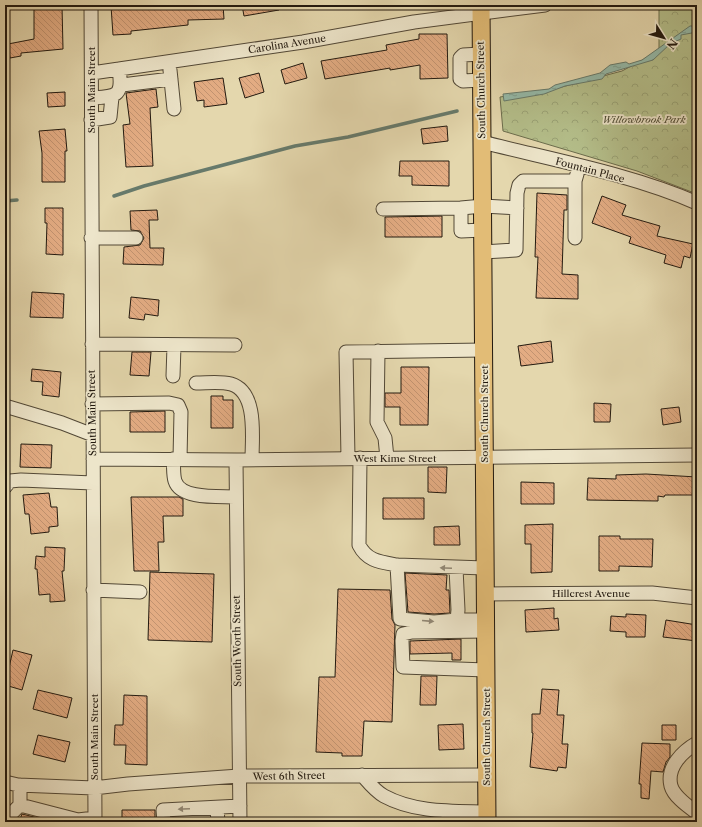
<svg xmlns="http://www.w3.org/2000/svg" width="702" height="827" viewBox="0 0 702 827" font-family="'Libre Caslon Text',serif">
  <defs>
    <pattern id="park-crowns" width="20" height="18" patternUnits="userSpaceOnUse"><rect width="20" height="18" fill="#b4be8a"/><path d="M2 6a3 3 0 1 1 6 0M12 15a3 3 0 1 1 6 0" fill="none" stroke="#9aa376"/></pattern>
    <pattern id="water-ripples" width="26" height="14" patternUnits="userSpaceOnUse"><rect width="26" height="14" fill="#95baa9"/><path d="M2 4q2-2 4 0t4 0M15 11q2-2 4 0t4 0" fill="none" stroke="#809f90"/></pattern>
    <pattern id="building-back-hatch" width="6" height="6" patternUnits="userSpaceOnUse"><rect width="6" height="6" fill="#e3ac83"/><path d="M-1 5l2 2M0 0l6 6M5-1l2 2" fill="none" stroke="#c29370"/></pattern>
  </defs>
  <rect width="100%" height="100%" fill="#e4d7ad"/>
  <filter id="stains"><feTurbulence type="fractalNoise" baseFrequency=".005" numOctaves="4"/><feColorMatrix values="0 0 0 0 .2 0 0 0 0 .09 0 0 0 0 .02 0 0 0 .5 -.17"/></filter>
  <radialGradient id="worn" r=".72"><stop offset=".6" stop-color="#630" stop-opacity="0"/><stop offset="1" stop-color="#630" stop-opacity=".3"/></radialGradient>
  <path fill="url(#park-crowns)" stroke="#6b6c4c" d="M659,5H697V194L637,171L503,131L500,97L558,88L622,71L659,51Z"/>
  <path fill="url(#water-ripples)" stroke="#677a6b" d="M690,26H697V32L681,35V39L670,44L653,60L606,74L602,79L565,86L544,94L504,101L503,94L549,89L555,85L600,73L610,65L626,62L629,64L642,60Z"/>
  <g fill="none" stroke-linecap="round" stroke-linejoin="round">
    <path stroke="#677a6b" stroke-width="3.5" d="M114,196L144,186L295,146L348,137L457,111
      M5,201L17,200"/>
  </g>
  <path fill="url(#building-back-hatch)" stroke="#22190f" d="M223,5L224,19L188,20V25L131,31V34L113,35L111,6Z
    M242,5H279V10L244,16Z
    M34,6H62L63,49L21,53V56L10,58L8,44L34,39Z
    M419,34H447L448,78L420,79V65L390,70V68L325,79L321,61L387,50L386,45L419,39Z
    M303,63L307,78L285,84L281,70Z
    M259,73L264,92L245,98L239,78Z
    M223,78L227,104L204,107V100L197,101L194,82Z
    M156,89L158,107L150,108L153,166L126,167L123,125L130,124L126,93Z
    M65,92V106L48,107L47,93Z
    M447,126L448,141L423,144L421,129Z
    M65,129L67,151H65V182H42V153L39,131Z
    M400,161H449V186L412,185V176H399Z
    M537,193L567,195V210H564L562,274L578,275V299L536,298L538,257H535Z
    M602,196L626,205L622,215L660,226L657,236L693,244L690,258L684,256L681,268L664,263L666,255L629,243L631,237L592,223Z
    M45,208H63V255L46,254L47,223H45Z
    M157,210L158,220H149L150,248H164L163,265L123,264L124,247L140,245L144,238L140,231L131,230L130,211Z
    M442,216V237H385V217Z
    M32,292L64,294L63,318L30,317Z
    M131,297L159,300L158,316L145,314L144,320L129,318Z
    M551,341L553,362L521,366L518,346Z
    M132,352H151L149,376L130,375Z
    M401,367H429L428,425H400V407H385V393H401Z
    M32,369L61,372L59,397L42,395L43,382L31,381Z
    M211,396H223V400H233V428H211Z
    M594,403L611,404L610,422H594Z
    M679,407L681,422L663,425L661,409Z
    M165,411V432H130V412Z
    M21,444L52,445L51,468L20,467Z
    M428,467H447L446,493L428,492Z
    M646,474L697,477V495H665L664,497L658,496V501L587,500L588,478L616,479V475Z
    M521,482L554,483V504H521Z
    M49,493L51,507H57L58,526L49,527V532L31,534L29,514H25L23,495Z
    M131,497H179L183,499V516H163L164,542H158L159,571H134Z
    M383,498H424V519H383Z
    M553,524L552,572L531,573V544H525V525Z
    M459,526L460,545H434V527Z
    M599,536H620V539H653L652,567L619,566V571H599Z
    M45,547L65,548L64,571H62L65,601L50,602V594L39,595L37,569H35L36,556L45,557Z
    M150,572L214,574L212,642L148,640Z
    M405,573L447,575L446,590H449L450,613L434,614L408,612Z
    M338,589L390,590L392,619L395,625L392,722L364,721L362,756H342V753L316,752L319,677H335Z
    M554,608V619L558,618L559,630L526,632L525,610Z
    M626,614L646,615L645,637H626V632L610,631L611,616L626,617Z
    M666,620L697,625V641L663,637Z
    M461,639V660H452V653L410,654V641Z
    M13,650L32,655L22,690L5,685Z
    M421,676H437L436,705H420Z
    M542,689L559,690L557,715H564L562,744H568L566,768L558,767L557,771L530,767L533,733H532V714H540Z
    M38,690L72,698L67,718L33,709Z
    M124,695L147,696V765L125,764L126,745H114L115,725H123Z
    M463,724L464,749L439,750L438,725Z
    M662,725H676V740H662Z
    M38,735L70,742L65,762L33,754Z
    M642,743L670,744V757L666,762L663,772L651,771L649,799L641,798V784H639Z
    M122,810H155V822H122Z
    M22,814L54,822H19Z"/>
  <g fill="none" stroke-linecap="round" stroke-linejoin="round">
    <g stroke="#524836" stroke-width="15">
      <path id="minor" d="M91,5L95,822
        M481,54L463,55L460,58V79L463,81L481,80
        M170,70L174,109
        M92,73L303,42L414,22L545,5
        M122,85L171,79
        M92,98C117,96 123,97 119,69
        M91,120L110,117L112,97
        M482,142C553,160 630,174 697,203
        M383,209L461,208
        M483,230L461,231V208L483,206L517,208
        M91,238H136
        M575,238V181L577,174
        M483,252L516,250L517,193L519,185L523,181H575
        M92,344L235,345
        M378,351L377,422L385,438L387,458
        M173,376L174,346
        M196,383C207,383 220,381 231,384C258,392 252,438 252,459
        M92,404L169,403L178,405L181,412L180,459
        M5,406L62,423L93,435
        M348,458L346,352L484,350
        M360,458L359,545C367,561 380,562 397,565
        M93,459L236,460L697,455
        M173,459C174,466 173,475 175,481C181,500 220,496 236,497
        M236,460L240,822
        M5,487L10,481L21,480L93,483
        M456,568L458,610L457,620L434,622L400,619L397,565L485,568
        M93,590L140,592
        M485,594L652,593L697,598
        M457,620H485
        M486,631L412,632L403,634L402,641L403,667L486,670
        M697,743C683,751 666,767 671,786C674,797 689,807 697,813
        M362,775C369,783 375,791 384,796C415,813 453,811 487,812
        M5,782L18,785L94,788L128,784L239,776L486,775
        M20,785V805L78,820L95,818
        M217,808L218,822
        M5,813L11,814L20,805
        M164,822L163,810L240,806"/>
    </g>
    <g stroke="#22190f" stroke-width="19">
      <path id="major" d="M481,5L487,822"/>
    </g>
    <use href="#minor" stroke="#ede5ca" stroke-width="13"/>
    <use href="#major" stroke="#e2bc76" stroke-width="17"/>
  </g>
  <defs><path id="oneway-solid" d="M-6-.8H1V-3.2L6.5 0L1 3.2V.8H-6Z"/></defs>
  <g fill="#928976">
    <use href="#oneway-solid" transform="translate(446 568) rotate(-177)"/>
    <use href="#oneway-solid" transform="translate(428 621) rotate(5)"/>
    <use href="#oneway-solid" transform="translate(184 809) rotate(177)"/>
  </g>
  <g text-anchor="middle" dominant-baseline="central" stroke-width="3.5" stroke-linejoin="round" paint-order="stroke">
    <g font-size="10" fill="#22190f" stroke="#ede5ca">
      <text transform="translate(287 44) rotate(-9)">Carolina Avenue</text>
      <text transform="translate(91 90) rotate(-90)">South Main Street</text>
      <text transform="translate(481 90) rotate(-91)">South Church Street</text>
      <text transform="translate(590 170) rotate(15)">Fountain Place</text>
      <text transform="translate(92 413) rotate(-91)">South Main Street</text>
      <text transform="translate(484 414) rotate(-90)">South Church Street</text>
      <text x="395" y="458">West Kime Street</text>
      <text x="591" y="593">Hillcrest Avenue</text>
      <text transform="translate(237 641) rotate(-91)">South Worth Street</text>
      <text transform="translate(94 737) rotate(-90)">South Main Street</text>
      <text transform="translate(486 737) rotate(-90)">South Church Street</text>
      <text transform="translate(289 776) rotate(-1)">West 6th Street</text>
    </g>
    <g font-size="10" font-style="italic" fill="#4e4b34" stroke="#ede5ca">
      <text x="644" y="119">Willowbrook Park</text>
    </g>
  </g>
  <rect width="702" height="827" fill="none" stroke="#e4d7ad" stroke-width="20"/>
  <rect x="6" y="6" width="690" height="815" fill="none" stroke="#22190f" stroke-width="2"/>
  <rect x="10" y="10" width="682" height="807" fill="none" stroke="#22190f"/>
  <g transform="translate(664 38) rotate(127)" stroke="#ede5ca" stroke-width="3" paint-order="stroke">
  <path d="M0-3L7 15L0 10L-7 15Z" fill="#22190f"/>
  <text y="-6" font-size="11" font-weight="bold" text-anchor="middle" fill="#22190f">N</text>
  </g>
  <rect width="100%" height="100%" filter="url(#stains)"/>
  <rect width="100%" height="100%" fill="url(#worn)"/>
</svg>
